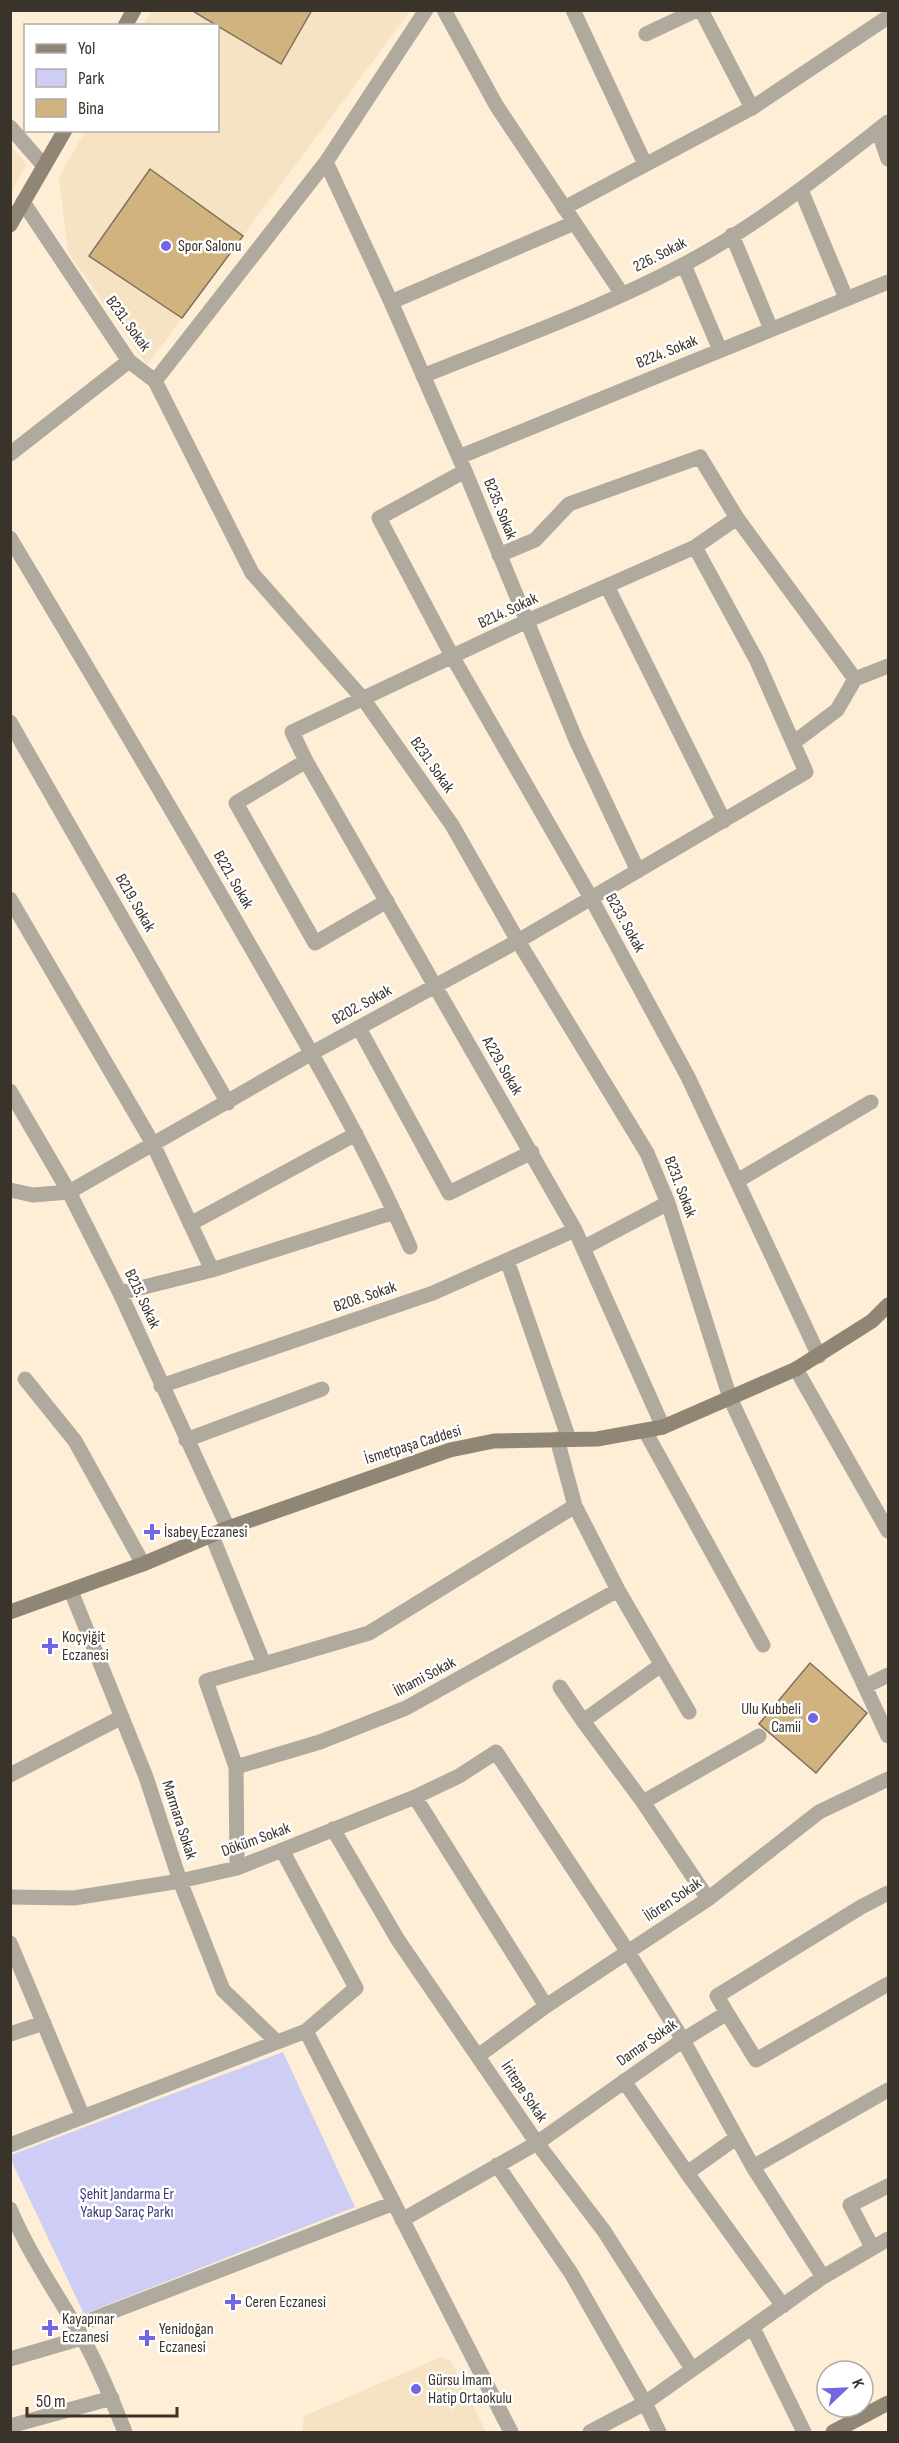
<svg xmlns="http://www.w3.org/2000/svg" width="899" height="2443" viewBox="0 0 899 2443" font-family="'Sofia Sans Condensed',sans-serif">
  <rect width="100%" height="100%" fill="#fdeed5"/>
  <path fill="#f6e3c3" d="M152,11H410L147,365L68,252L59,177L85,131L218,130V26L143,25Z
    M11,147L27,164L11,193Z
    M441,2357L451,2361L486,2432H302L304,2416Z"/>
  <path fill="#cdcdf6" d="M283,2052L355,2207L84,2314L11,2160V2155Z"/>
  <path fill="#d1b37f" stroke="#7e705a" stroke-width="1.5" d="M191,10H312L281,64Z
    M150,169L243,236L182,318L89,256Z
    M810,1663L867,1713L816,1773L759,1724Z"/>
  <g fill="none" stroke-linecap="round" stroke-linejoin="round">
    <path stroke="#afa99e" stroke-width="15" d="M444,10L496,105L622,294
      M573,10L645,164
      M701,10L752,108
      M646,34L697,10
      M10,127L44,166
      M878,130L888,159
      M326,162L391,302L465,471L576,740L638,871
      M801,190L846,298
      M23,202L129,361L155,381L252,573L364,700L452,825L518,941L647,1153L668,1203L730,1398L888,1736
      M564,208L752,108L888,17
      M732,235L771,329
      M684,265L720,350
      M391,302L574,223
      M423,376C510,341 600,309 683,265C757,226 823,173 888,122
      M155,381L326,162L426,10
      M10,454L129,361
      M459,457L888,282
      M465,471L379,518L452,656L591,898L688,1077L819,1356
      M10,538C91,673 171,808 249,944C306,1043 364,1142 410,1247
      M499,555L535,540L569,504L700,457L737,518L855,679
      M607,586L724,821
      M855,679L888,666
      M10,722L228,1103
      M793,743L837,710L855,679
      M306,761L236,803L315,943L387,901
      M10,899L152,1142L212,1270
      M359,1028L449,1193L532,1152
      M10,1091L69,1192L120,1293L228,1528
      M737,1181L871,1102
      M10,1190L33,1195L69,1192L312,1053L518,941L806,772L757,661L695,547
      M190,1224L356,1134
      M583,1248L668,1203
      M507,1260L569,1439
      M120,1293L212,1270L394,1212
      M796,1369L888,1531
      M25,1379L75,1441L143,1564
      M161,1386L433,1293L575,1230
      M663,1427L575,1230L306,761L292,732L527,621L695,547L737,518
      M645,1431L763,1645
      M557,1439L575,1506L618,1590L689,1712
      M186,1440L322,1389
      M212,1536L264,1664
      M71,1591L146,1777L180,1881L223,1990L277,2042
      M661,1665L583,1721L643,1802L708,1899
      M866,1686L888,1675
      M560,1687L583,1721
      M236,1767L320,1742L406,1708L618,1590
      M10,1775L122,1717
      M415,1797L546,2006
      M643,1802L759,1736
      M333,1829L398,1940L537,2143L604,2231L692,2369
      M237,1868L236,1767L206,1681L369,1633L575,1506
      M10,1897L74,1898L180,1881L237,1868L415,1797L459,1776L496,1752L628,1952L683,2040L753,2167L823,2277
      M10,1943L83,2117
      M727,2013L756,2060L888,1984
      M306,2031L511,2432
      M10,2034L44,2023
      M478,2056L546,2006L708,1899L819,1812L888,1779
      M624,2081L687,2173L783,2306
      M10,2145L306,2031L356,1988L282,1850
      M497,2165L571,2273L645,2403L659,2432
      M753,2167L888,2090
      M687,2173L736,2138
      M10,2209C29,2254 57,2294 82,2337C99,2367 112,2400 125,2432
      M402,2220L537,2143L683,2040L727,2013L717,1996L861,1907L888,1893
      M872,2247L850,2205L888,2186
      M75,2326L394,2203
      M753,2328L804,2432
      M10,2359L82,2338
      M10,2426L112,2398
      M590,2432L645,2403L823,2277L888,2239"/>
    <path stroke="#8f8676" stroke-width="15" d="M125,26L134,10
      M10,225L65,130
      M10,1612L143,1564L228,1528L450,1450L494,1441L597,1439L663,1427L796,1369L872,1321L888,1305
      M833,2432L888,2403"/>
  </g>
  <g fill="#7466e1" stroke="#fff" stroke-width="2">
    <circle cx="166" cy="246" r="6"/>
    <path d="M149 1523h6v6h6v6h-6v6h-6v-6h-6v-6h6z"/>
    <path d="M47 1637h6v6h6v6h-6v6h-6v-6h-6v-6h6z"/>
    <circle cx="813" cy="1718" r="6"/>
    <path d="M230 2293h6v6h6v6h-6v6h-6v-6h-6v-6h6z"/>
    <path d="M47 2319h6v6h6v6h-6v6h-6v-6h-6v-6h6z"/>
    <path d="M144 2329h6v6h6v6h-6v6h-6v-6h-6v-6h6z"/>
    <circle cx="416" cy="2389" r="6"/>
  </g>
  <g text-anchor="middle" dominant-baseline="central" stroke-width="5" stroke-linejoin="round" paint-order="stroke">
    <g font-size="16" fill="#393329" stroke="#fff" text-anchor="start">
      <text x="178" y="246">Spor Salonu</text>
      <text x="164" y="1532">İsabey Eczanesi</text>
      <text x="62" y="1637">Koçyiğit<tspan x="62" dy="18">Eczanesi</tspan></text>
      <text x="801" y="1709" text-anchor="end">Ulu Kubbeli<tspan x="801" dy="18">Camii</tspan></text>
      <text x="245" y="2302">Ceren Eczanesi</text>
      <text x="62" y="2319">Kayapınar<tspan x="62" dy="18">Eczanesi</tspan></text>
      <text x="159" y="2329">Yenidoğan<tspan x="159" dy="18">Eczanesi</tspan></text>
      <text x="428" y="2380">Gürsu İmam<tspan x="428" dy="18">Hatip Ortaokulu</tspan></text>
    </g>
    <g font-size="16" fill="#393329" stroke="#fff">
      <text transform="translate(660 255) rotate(-27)">226. Sokak</text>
      <text transform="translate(128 324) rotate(54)">B231. Sokak</text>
      <text transform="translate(667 352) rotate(-22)">B224. Sokak</text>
      <text transform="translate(500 509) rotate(68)">B235. Sokak</text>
      <text transform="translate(508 611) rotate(-25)">B214. Sokak</text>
      <text transform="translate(432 765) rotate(55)">B231. Sokak</text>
      <text transform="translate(233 880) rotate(60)">B221. Sokak</text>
      <text transform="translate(135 903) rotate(60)">B219. Sokak</text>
      <text transform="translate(625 923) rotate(61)">B233. Sokak</text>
      <text transform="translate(362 1005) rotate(-29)">B202. Sokak</text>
      <text transform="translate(502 1066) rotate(60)">A229. Sokak</text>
      <text transform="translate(680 1187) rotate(69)">B231. Sokak</text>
      <text transform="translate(365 1297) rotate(-19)">B208. Sokak</text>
      <text transform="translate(142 1299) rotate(65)">B215. Sokak</text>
      <text transform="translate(413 1445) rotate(-17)">İsmetpaşa Caddesi</text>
      <text transform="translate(425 1677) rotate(-28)">İlhami Sokak</text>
      <text transform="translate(179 1820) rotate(72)">Marmara Sokak</text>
      <text transform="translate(256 1840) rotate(-20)">Döküm Sokak</text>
      <text transform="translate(673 1900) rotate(-34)">İlören Sokak</text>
      <text transform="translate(647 2043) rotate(-35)">Damar Sokak</text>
      <text transform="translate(524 2092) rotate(56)">İritepe Sokak</text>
    </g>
    <g font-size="16" fill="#3e3878" stroke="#fff">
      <text x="127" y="2194">Şehit Jandarma Er<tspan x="127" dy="18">Yakup Saraç Parkı</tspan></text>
    </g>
  </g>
  <rect width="899" height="2443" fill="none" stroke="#393329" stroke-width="24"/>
  <rect x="24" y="24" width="195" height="108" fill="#ffffff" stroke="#b0ada9" stroke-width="1.5"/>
  <rect x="36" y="44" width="30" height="9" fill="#8f8676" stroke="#b0ada9" stroke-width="1.5"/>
  <text x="78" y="54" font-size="18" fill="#393329">Yol</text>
  <rect x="36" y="69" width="30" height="18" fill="#cdcdf6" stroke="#b0ada9" stroke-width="1.5"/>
  <text x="78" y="84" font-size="18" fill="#393329">Park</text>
  <rect x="36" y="99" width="30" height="18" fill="#d1b37f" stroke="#b0ada9" stroke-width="1.5"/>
  <text x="78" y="114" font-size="18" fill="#393329">Bina</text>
  <g transform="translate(845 2389) rotate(67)"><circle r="28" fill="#ffffff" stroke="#b0ada9" stroke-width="1.5"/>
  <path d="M0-4.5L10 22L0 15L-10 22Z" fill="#7466e1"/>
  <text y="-9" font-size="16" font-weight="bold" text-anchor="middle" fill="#393329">K</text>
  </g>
  <path d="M27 2407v9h150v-9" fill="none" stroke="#393329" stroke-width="3"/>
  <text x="36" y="2407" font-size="18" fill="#393329" stroke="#ffffff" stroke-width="4.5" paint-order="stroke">50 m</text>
</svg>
